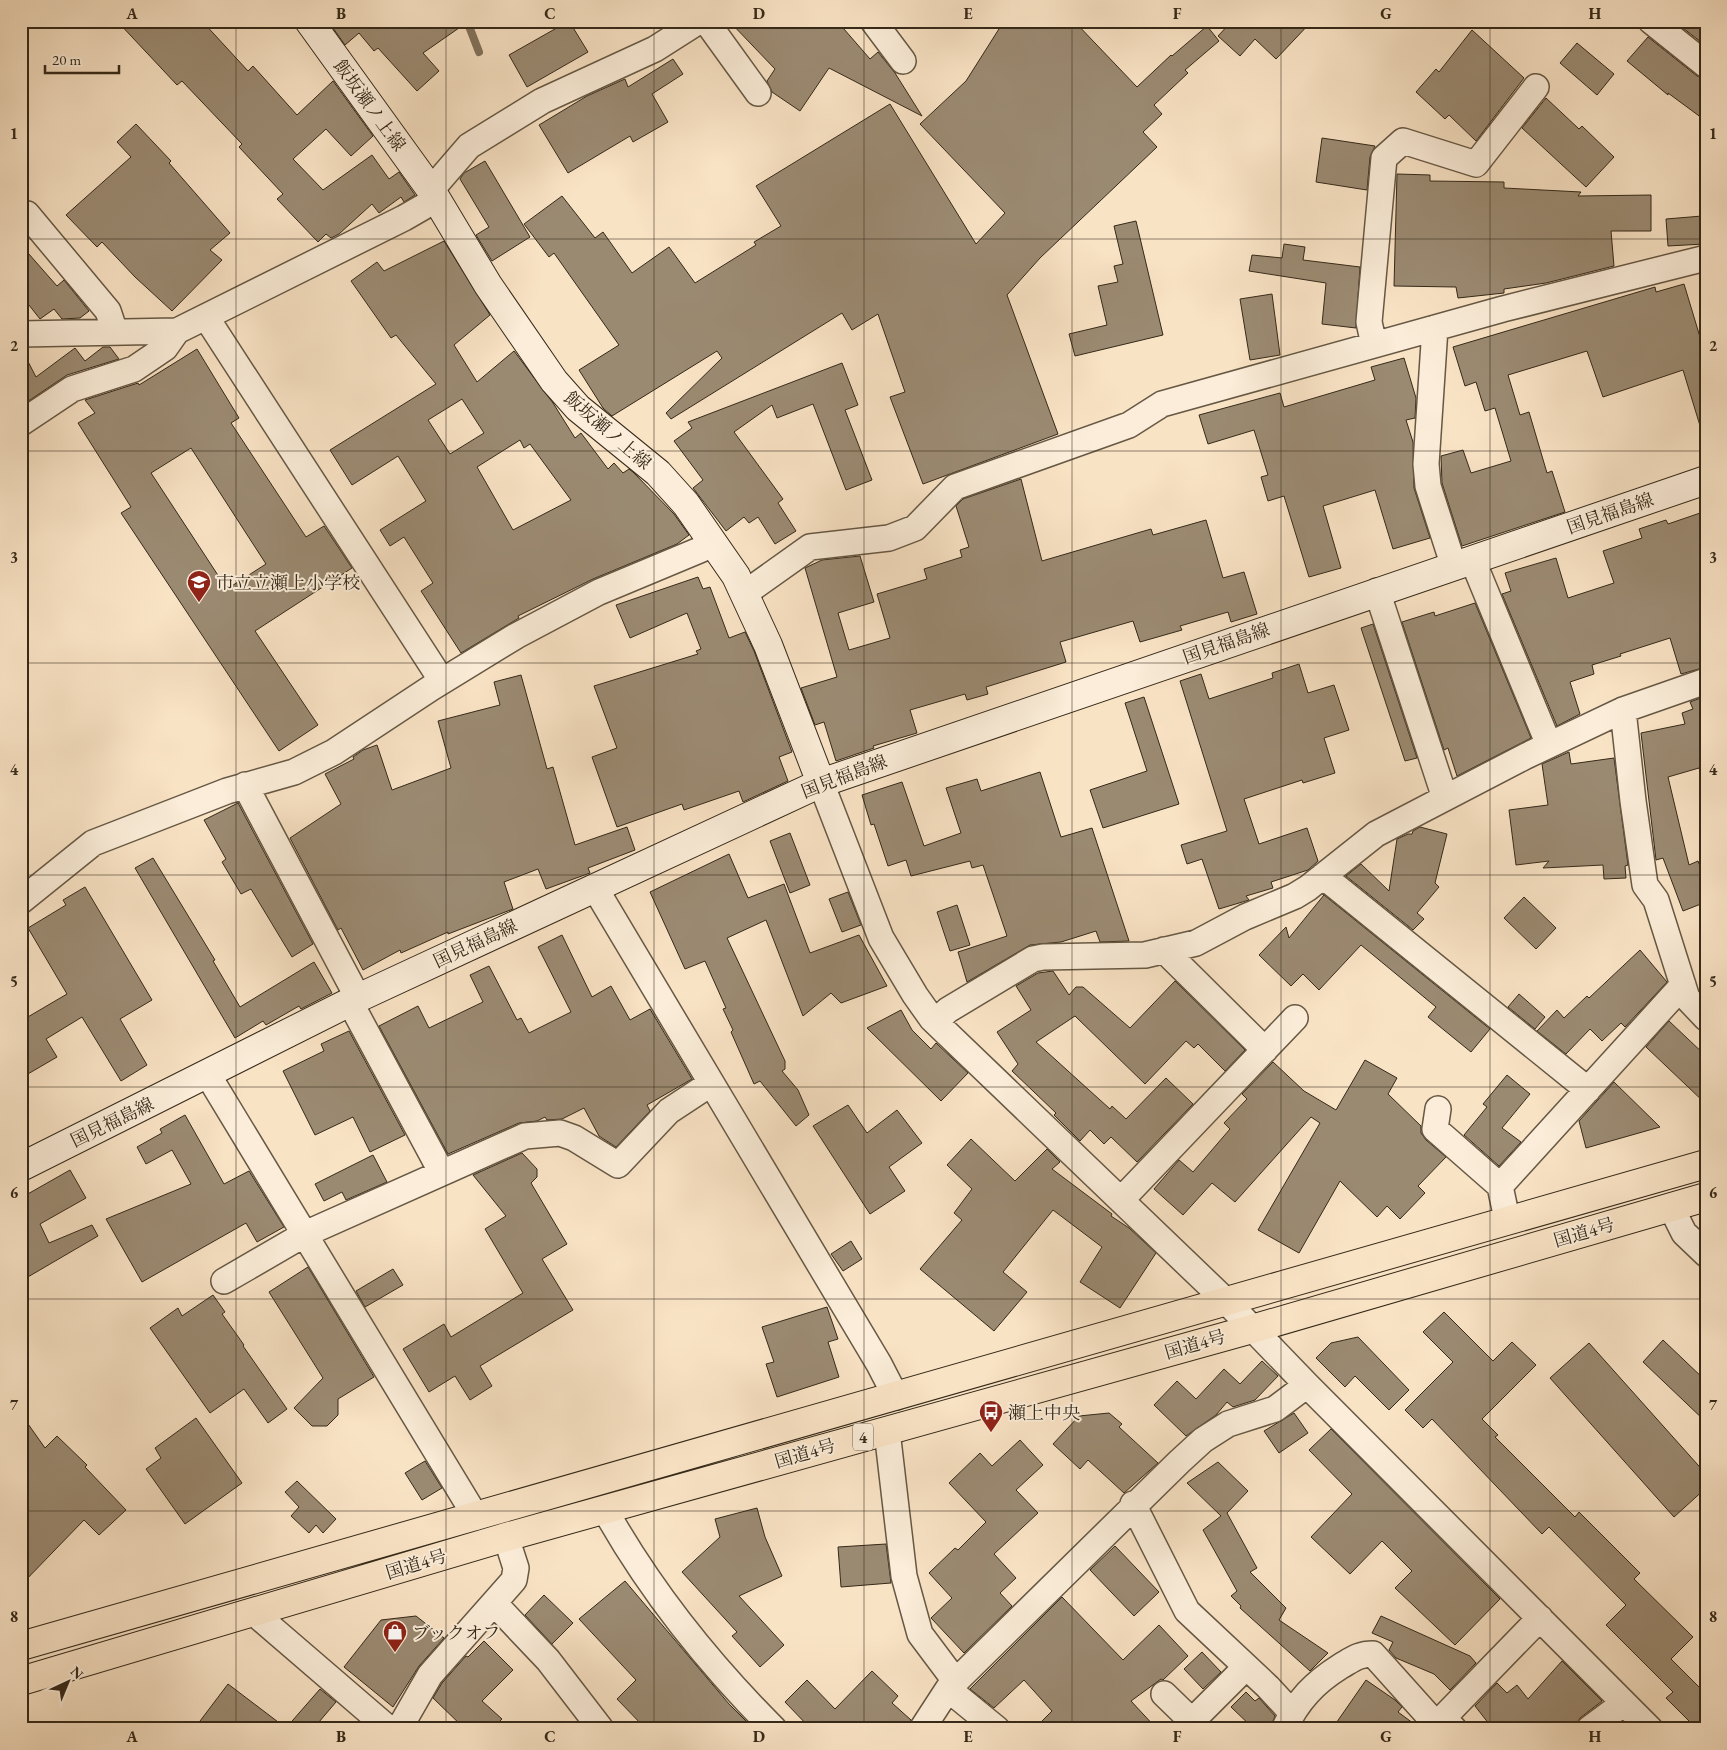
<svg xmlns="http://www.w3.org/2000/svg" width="1727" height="1750" viewBox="0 0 1727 1750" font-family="'EB Garamond','Noto Serif JP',serif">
  <rect width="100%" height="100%" fill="#f9e3c5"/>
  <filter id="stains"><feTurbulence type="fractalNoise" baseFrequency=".004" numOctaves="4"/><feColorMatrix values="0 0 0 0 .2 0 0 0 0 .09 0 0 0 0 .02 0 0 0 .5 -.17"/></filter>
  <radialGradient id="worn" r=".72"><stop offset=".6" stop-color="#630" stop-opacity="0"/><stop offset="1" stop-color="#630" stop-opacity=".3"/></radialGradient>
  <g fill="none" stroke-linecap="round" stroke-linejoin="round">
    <path stroke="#82735d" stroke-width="8" d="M467,21L479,52"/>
  </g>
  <path fill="#9b8a72" stroke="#352919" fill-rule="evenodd" d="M117,21H202L248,71L253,66L297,115L333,81L373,136L351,156L326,129L293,159L323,190L372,155L389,179L399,172L415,195L404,202L401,197L379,213L372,204L339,234L331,238L326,234L318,242L277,199L283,194L239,147L242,144L182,81L177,85Z
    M328,21H469L423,53L439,71L417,91L378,48L374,51L359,33L345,45Z
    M569,21L588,52L527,87L509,55Z
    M729,21H837L870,59L878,52L895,73L922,116L829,68L800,111L772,92L767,81L775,69Z
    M1004,21H1074L1137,87L1171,55L1172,56L1207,26L1219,41L1185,70L1188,73L1154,105L1162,114L1143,132L1157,147L1040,258L1007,295L1058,434L923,484L890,397L905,392L878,314L852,330L842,313L671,419L666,413L722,358L717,351L612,416L603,408L579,370L619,345L554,253L549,257L524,224L562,196L595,238L603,232L632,273L669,247L695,283L756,245L754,242L781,226L756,186L890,104L976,244L1005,213L920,124L966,81Z
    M1232,21H1312L1276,59L1255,39L1240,56L1218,36Z
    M1674,21H1706V46Z
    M1472,30L1524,78L1476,141L1449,115L1445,119L1416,92L1436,69L1439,72Z
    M1648,37L1697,76L1706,79V121L1668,93V95L1627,61Z
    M1577,43L1614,74L1597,95L1560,63Z
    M673,59L683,74L652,94L668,122L633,142L630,136L568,173L539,125L587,96L625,79L628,87Z
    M1546,98L1579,129L1582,126L1614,157L1586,187L1522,128Z
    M136,124L171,161L169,163L230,233L210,250L222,260L172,311L135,277L102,242L97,247L66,215L131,157L117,142Z
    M1322,138L1375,146L1370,157L1367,190L1316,182Z
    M485,161L530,237L492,261L476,235L489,227L460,179L464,173Z
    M1397,174L1430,175V181L1504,182V188L1581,192L1578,196L1651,195V231H1611L1614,266L1546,283L1504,289V293L1458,298L1456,287L1394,286Z
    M1702,216L1704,244L1668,246L1666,219Z
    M1136,221L1163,335L1075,356L1069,334L1107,325L1098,286L1118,282L1114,266L1123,264L1114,226Z
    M444,241L490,315L454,345L477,382L514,351L553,403L575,438L581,433L608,469L614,463L623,473L629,469L633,472L674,514L689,535L677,544L593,579L518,616L519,618L461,653L421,591L433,583L404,537L390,546L380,530L426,501L398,456L352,485L330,450L436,384L396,335L391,338L351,281L377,262L384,271ZM462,399L484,433L450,454L428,420ZM520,440L524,448L530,444L571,500L513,530L477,467Z
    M1284,244L1305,247L1303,260L1360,267L1356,328L1322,324L1326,283L1249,271L1252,255L1282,258Z
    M21,245L57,286L64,280L89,311L80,318L62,319L54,309L40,319L21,295Z
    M1684,284L1700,337L1706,335V428L1701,429L1683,370L1603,397L1587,351L1508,375L1520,415L1529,412L1547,473L1552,471L1565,512L1462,546L1442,483L1441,456L1463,450L1471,473L1511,461L1495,408L1485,411L1476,382L1465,386L1453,347L1655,287L1656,292Z
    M1272,294L1280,355L1250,360L1240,299Z
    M103,347H110L119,359L67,375L21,406V348L36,377L75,348L85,361Z
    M197,349L239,418L231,423L306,537L324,526L352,568L255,631L318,725L279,751L121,513L131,507L78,423L95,413L85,400L138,383L139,385ZM191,448L266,564L227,589L151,473Z
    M1404,358L1416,398L1415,418L1406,420L1413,442L1414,488L1430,538L1393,549L1375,490L1323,506L1341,568L1309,577L1284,496L1268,501L1261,477L1268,475L1254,430L1208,444L1199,415L1280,393L1284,407L1375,380L1371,367Z
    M842,363L858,405L845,410L872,480L846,490L813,404L777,418L772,405L734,432L783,499L778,503L796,531L775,544L758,517L749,523L744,517L726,531L693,488L703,480L674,441L692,428L688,422Z
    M1021,479L1042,561L1151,529L1153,535L1206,520L1223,578L1244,572L1257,614L1231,622L1228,612L1180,626L1182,630L1140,642L1133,621L1060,642L1066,662L986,687L988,694L967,700L965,694L910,710L917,733L873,746L874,748L836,761L824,722L815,725L801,688L837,677L805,568L822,560L860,556L874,602L838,613L849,650L890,638L877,594L927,579L924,569L962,557L960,550L969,547L956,506L963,499Z
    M1706,511V667L1681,674L1670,638L1620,654L1621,656L1592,665L1594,674L1570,682L1580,714L1557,726L1502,594L1511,591L1505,573L1556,558L1568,598L1614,583L1603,551L1642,538L1639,529L1666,520L1668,524Z
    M698,577L703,589L710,587L729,638L745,632L754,651L792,752L779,757L788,781L743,802L739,791L684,810L682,804L617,827L592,757L617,748L594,686L698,654L696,651L701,649L687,613L630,638L616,605Z
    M1475,603L1531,738L1457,776L1448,748L1444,750L1402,622L1434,612L1435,616Z
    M1373,624L1417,758L1405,761L1361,628Z
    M1299,664L1308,693L1334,685L1349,730L1324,738L1335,773L1303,783L1302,780L1244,799L1259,844L1307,828L1318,861L1308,870L1271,882L1273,888L1246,896L1249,900L1219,909L1202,859L1187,864L1181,845L1227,831L1180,681L1201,674L1209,699L1273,678L1272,673Z
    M521,675L547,769L553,767L575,845L627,827L635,850L588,868L590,873L546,889L538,869L504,882L513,909L448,934V932L401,953L400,950L363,970L341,928L338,930L290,838L341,804L325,774L354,759L353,757L363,750L377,745L392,790L451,768L438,721L500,705L494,682Z
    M1706,696V775H1701L1699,768L1668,777L1689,865L1698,861L1706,882V902L1683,911L1663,858L1656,860L1641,733L1685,724L1682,713L1693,709L1690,702Z
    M1144,697L1179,804L1103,828L1090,790L1147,771L1125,703Z
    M1569,752L1571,764L1614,758L1628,865L1625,866L1626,878L1604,879L1603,865L1543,868L1549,861L1516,865L1509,810L1548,805L1542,764Z
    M1040,772L1061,837L1092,828L1129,941L1100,942L1096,931L1061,942L1030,945L967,982L958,952L1007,936L983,865L972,868L970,861L911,876L906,860L888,866L874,824L871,825L862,795L902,782L924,846L961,833L946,788L977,779L981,791Z
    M238,803L313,944L292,957L251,889L241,894L222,862L226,859L204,820Z
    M1420,827L1447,834L1435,883L1439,887L1417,913L1424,919L1413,930L1346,876L1361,864L1389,891L1397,839L1408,834H1412L1413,831Z
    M790,833L810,885L790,893L770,841Z
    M729,854L748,898L784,884L810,953L859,935L887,986L841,1003L831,993L803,1016L766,920L727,938L785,1061V1069L782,1071L798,1090L809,1115L796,1126L760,1081L754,1084L731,1032L733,1030L723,1009L726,1008L705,961L685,969L650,892Z
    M153,858L215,960L213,961L240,1007L314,962L332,993L301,1009L299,1006L266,1025L263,1021L235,1038L135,868Z
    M85,887L152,1000L120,1019L147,1065L121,1081L82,1017L46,1039L57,1057L21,1078V1021L67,994L28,928L66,905L63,900Z
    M848,892L861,925L842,932L829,899Z
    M1324,895L1490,1029L1471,1052L1428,1017L1436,1007L1361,945L1319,990L1303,974L1291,986L1259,955L1286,927L1289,938Z
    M1524,897L1556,928L1536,949L1504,918Z
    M957,905L970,945L950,951L937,912Z
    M562,935L592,997L611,986L630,1020L650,1009L692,1079L647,1105L650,1111L616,1147L599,1136L584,1108L562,1119L547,1120L545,1117L537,1121L519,1123L448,1154L379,1026L418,1006L429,1028L483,1002L470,975L489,966L517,1020L521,1018L529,1033L571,1012L538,947Z
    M1640,950L1667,982L1625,1027L1621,1023L1602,1041L1590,1029L1566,1054L1537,1031L1557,1010L1564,1018L1587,996L1589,998Z
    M1053,971L1069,995L1076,987H1083L1130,1028L1175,981L1245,1050L1225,1071L1198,1044L1194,1048L1186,1041L1145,1084L1075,1016L1036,1042L1110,1109L1112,1106L1126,1119L1166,1078L1193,1104L1137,1162L1111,1137L1104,1144L1090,1130L1080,1141L1054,1115L1056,1113L1012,1071L1018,1064L997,1032L1031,1010L1016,986L1038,973Z
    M1519,994L1545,1017L1535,1029L1508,1007Z
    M901,1010L912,1030L931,1049L936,1043L968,1073L941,1101L867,1028Z
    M1669,1021L1706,1056V1104L1646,1047Z
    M349,1031L405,1135L370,1152L353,1117L315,1135L283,1071L324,1051L321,1044Z
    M1365,1060L1397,1078L1388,1094L1421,1126V1133L1426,1140L1446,1157L1418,1186L1425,1193L1400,1219L1387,1206L1377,1217L1340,1181L1299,1253L1258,1230L1320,1123L1311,1117L1235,1202L1212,1183L1183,1215L1154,1189L1179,1160L1193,1172L1230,1129L1224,1123L1247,1099L1242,1094L1273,1062L1304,1091L1336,1110Z
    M1507,1075L1530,1094L1502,1128L1521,1142L1499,1166L1464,1135L1487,1107L1483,1104Z
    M1614,1082L1660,1127L1586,1148L1579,1121Z
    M848,1105L867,1133L897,1110L922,1143L889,1167L905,1191L870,1214L813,1126Z
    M185,1115L224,1184L249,1171L284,1227L257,1242L246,1223L142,1282L106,1219L191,1184L172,1150L146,1164L137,1147L162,1133L160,1129Z
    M971,1139L1015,1181L1047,1149L1060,1162L1052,1169L1112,1214L1111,1216L1129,1228L1156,1253L1120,1308L1080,1282L1102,1247L1053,1210L1003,1272L1027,1292L994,1331L920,1269L962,1220L954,1213L972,1189L947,1165Z
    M522,1153L537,1169V1177L531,1183L567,1244L542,1259L573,1310L480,1366L492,1386L470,1400L455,1376L429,1392L403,1349L444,1324L451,1337L523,1293L485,1229L506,1216L473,1175Z
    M373,1155L387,1182L346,1200L342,1192L324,1201L315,1184Z
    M70,1170L86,1198L40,1224L49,1243L92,1225L98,1236L21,1281V1186L26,1195Z
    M851,1241L862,1259L843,1271L831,1254Z
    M308,1267L374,1377L338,1399V1415L327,1426H312L294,1408L323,1378L269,1292Z
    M393,1269L403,1285L365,1307L356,1291Z
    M213,1295L225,1312L222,1314L244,1345L243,1346L287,1409L268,1423L244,1389L210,1413L150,1328L178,1308L182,1316Z
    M827,1307L838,1339L828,1342L839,1377L777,1397L766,1364L774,1362L762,1327Z
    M1444,1312L1493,1361L1512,1342L1536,1365L1482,1419L1498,1435L1495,1437L1575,1517L1579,1512L1640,1573L1634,1579L1693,1637L1671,1659L1706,1694V1729H1697L1666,1698L1673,1692L1606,1625L1626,1605L1549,1527L1542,1534L1432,1419L1423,1428L1405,1410L1453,1362L1423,1332Z
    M1358,1337L1409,1390L1389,1410L1355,1376L1345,1387L1316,1358L1331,1343Z
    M1663,1340L1706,1381V1422L1643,1362Z
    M1589,1343L1706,1474V1488L1674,1517L1550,1378Z
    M1262,1361L1278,1376L1255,1400L1233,1407L1227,1402L1216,1415L1186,1436L1154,1405L1177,1381L1196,1399L1224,1369L1240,1384Z
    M1109,1413L1122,1424L1119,1427L1158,1463L1124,1493L1088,1460L1080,1469L1053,1444L1079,1416Z
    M1294,1413L1308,1433L1279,1453L1264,1431Z
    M21,1414L45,1448L57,1436L87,1465L85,1467L126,1510L99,1535L84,1520L21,1585Z
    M196,1418L242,1483L185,1524L146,1469L161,1458L155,1448Z
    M1331,1429L1500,1599L1455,1645L1395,1588L1412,1571L1382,1541L1350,1574L1311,1537L1352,1494L1309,1450Z
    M1020,1440L1043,1465L1016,1490L1038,1513L994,1554L1016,1578L1000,1593L1012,1606L964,1653L931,1618L952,1598L929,1573L955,1548L958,1550L986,1522L949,1483L980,1453L992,1466Z
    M425,1461L442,1488L422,1500L405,1473Z
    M1218,1462L1248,1491L1227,1513L1257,1568L1250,1572L1286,1608L1279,1620L1328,1653L1310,1671L1240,1608L1241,1606L1231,1596L1237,1591L1203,1530L1221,1516L1187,1483Z
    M297,1481L336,1519L323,1533L316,1525L309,1533L291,1516L299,1507L285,1492Z
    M757,1508L765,1537L782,1576L739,1596L784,1645L760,1667L732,1636L737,1632L682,1572L720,1537L715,1519Z
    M886,1544L891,1583L841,1587L838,1547Z
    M1115,1546L1159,1592L1134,1616L1090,1570Z
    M625,1581L729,1704L754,1729H646L617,1699L636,1680L579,1619Z
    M544,1595L573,1623L552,1644L525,1615Z
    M1062,1597L1123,1660L1159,1625L1188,1656L1163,1680L1161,1679L1131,1701L1157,1729H1034L1052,1711L1024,1680L994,1708L970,1689Z
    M416,1616L444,1638L419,1666L393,1707L344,1667L381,1620Z
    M1381,1616L1470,1656L1476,1663L1450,1690L1434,1674L1396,1658L1389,1650L1393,1642L1372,1633Z
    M484,1641L513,1670L482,1701L502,1719L492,1729H465L433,1698L442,1683L466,1656L468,1657Z
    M1202,1652L1221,1672L1203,1689L1184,1669Z
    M1562,1661L1602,1701L1580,1718L1575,1729H1493L1475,1706L1497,1683L1507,1693L1517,1685L1528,1699Z
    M872,1671L898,1696L892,1703L911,1720L908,1729H811L785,1702L807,1680L835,1709Z
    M1366,1680L1395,1700L1402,1707L1398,1712L1421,1729H1332Z
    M228,1684L286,1728L320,1689L336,1702L313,1729H194Z
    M1246,1692L1255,1701L1259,1698L1275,1716L1270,1729H1254L1231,1707Z"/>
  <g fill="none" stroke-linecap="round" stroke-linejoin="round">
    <g stroke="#665844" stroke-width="28">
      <path id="street" d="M706,21L758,93
        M873,21L903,61
        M1651,21L1706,65
        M431,190L469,146L542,101L655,49L699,21
        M27,214L108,311L115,332
        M206,317L442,681
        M1435,328L1426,464L1428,486L1454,567
        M21,334L177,331L404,218L437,199
        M1374,345L1369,322L1384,158L1403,141L1476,164L1536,87
        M21,423L72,389L134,369L165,348L177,331
        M1473,561L1549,745
        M1377,591L1445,798
        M744,594L810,547L889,538L915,528L955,487L1129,425L1162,404L1503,309L1706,258
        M1623,710L1633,801L1645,885L1656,900L1687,998L1706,1018
        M821,783L881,938L915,995L932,1019L1227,1302L1307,1385L1650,1729
        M245,785L358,998
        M1323,876L1588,1090
        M595,888L879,1364L896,1397
        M21,901L93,843L227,791L294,772L334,752L431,688L516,636L599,592L714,544
        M1164,950L1265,1050
        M350,1002L442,1173
        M936,1021L948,1010L1033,959L1043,957L1145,955L1196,943L1245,917L1295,896L1308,888L1376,834L1526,756L1623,710L1706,681
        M208,1075L476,1517
        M1438,1109L1435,1129L1500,1186L1507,1219
        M1500,1186L1683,985
        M1121,1200L1295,1018
        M1671,1207L1684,1233L1706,1254
        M224,1281L305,1234L525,1136L560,1133L574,1138L618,1165L669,1111L710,1084
        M887,1431L904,1576L920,1634L956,1682
        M1133,1504L1187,1611L1268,1687L1292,1713
        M605,1510C650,1590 709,1664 774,1729
        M494,1603L548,1660L601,1729
        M253,1612L389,1729
        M948,1689L997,1729
        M1164,1694L1200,1729
        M1192,1721L1246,1667
        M1439,1722L1540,1618
        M399,1729L430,1675L514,1580L516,1568L506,1537
        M922,1729L948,1689L1179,1462L1203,1440L1228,1424L1275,1409L1307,1385
        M1284,1729C1298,1700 1314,1683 1341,1666C1353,1659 1359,1654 1373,1654L1434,1722L1448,1723L1454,1729
        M1589,1729L1624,1703"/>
    </g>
    <g stroke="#352919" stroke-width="30">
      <path id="secondary" d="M309,21L431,190L488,285L554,381L578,408L658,473L686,504L736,576L768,645L821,783
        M21,1167L358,998L821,783L1706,480"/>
    </g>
    <g stroke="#352919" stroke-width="30">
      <path id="highway" d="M21,1646L1706,1164
        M21,1681L506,1537L1252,1329L1706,1197"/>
    </g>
    <use href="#street" stroke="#fbedd9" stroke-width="25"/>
    <use href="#secondary" stroke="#fbedd9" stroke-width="28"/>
    <use href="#highway" stroke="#f9e3c5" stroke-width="28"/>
  </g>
  <path fill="none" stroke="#352919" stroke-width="1" stroke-opacity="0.55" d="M236,21V1729M446,21V1729M654,21V1729M864,21V1729M1072,21V1729M1281,21V1729M1490,21V1729M21,239H1706M21,451H1706M21,663H1706M21,875H1706M21,1087H1706M21,1299H1706M21,1511H1706"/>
  <defs>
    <g id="school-pin" transform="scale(1.25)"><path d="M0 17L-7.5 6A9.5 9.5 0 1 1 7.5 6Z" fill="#8f2418" stroke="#fbedd9"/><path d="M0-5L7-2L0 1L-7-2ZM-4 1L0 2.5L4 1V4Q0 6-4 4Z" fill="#fff"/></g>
    <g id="bus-pin" transform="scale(1.25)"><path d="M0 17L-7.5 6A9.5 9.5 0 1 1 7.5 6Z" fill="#8f2418" stroke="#fbedd9"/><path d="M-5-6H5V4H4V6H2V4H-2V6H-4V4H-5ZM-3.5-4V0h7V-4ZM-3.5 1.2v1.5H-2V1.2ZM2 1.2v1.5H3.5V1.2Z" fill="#fff"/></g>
    <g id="shop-pin" transform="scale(1.25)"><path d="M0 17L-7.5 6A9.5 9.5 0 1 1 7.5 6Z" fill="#8f2418" stroke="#fbedd9"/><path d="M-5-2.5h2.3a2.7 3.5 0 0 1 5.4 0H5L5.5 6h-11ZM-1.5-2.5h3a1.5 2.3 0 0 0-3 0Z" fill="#fff"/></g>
  </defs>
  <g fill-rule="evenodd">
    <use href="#school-pin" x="199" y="582"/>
    <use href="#bus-pin" x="991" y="1412"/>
    <use href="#shop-pin" x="395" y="1632"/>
  </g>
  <g text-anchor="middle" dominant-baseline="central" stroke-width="4" stroke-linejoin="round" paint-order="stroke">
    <rect fill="#fbedd9" stroke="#706453" stroke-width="1" x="853" y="1423.5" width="20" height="27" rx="4"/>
    <g font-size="16" font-weight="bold" fill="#352919">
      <text x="863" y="1437">4</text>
    </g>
    <g font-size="18" fill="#352919" stroke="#fbedd9">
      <text transform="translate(370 105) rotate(54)">飯坂瀬ノ上線</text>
      <text transform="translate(608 430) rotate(41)">飯坂瀬ノ上線</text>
      <text transform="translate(1610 513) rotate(-19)">国見福島線</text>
      <text transform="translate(1226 643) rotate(-19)">国見福島線</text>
      <text transform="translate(844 776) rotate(-21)">国見福島線</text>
      <text transform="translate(475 943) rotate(-25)">国見福島線</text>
      <text transform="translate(112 1122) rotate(-26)">国見福島線</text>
      <text transform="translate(1584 1232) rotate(-16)">国道4号</text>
      <text transform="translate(1195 1344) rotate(-16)">国道4号</text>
      <text transform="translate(805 1453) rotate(-16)">国道4号</text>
      <text transform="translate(416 1564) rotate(-17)">国道4号</text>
    </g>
    <g font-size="18" fill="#352919" stroke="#fbedd9" text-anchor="start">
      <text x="216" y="582">市立立瀬上小学校</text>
      <text x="1008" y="1412">瀬上中央</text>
      <text x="412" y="1632">ブックオフ</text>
    </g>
  </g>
  <rect width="1727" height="1750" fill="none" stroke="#f9e3c5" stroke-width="55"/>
  <g transform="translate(68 1682) rotate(44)" stroke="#fbedd9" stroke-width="4" paint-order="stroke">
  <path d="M0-4L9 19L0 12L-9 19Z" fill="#352919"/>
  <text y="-8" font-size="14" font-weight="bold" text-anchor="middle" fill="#352919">N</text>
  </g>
  <path d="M45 65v8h74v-8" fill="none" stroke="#352919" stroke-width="2.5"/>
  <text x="52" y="65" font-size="15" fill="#352919" stroke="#fbedd9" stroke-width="4" paint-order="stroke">20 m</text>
  <rect x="28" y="28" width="1672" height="1694" fill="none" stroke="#352919" stroke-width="2"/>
  <g font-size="16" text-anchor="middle" font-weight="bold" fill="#352919">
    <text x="132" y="19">A</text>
    <text x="341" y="19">B</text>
    <text x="550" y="19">C</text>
    <text x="759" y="19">D</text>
    <text x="968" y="19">E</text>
    <text x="1177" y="19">F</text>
    <text x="1386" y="19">G</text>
    <text x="1595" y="19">H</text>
    <text x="14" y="139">1</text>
    <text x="1713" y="139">1</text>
    <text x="14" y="351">2</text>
    <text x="1713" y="351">2</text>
    <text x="14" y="563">3</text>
    <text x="1713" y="563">3</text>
    <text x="14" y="775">4</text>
    <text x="1713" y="775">4</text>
    <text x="14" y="987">5</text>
    <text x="1713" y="987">5</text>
    <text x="14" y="1198">6</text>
    <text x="1713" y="1198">6</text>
    <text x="14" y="1410">7</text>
    <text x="1713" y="1410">7</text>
    <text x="14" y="1622">8</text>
    <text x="1713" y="1622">8</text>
    <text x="132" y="1742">A</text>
    <text x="341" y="1742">B</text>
    <text x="550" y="1742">C</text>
    <text x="759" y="1742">D</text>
    <text x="968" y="1742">E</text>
    <text x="1177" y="1742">F</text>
    <text x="1386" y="1742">G</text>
    <text x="1595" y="1742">H</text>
  </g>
  <rect width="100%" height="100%" filter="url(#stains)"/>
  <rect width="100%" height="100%" fill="url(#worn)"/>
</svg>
